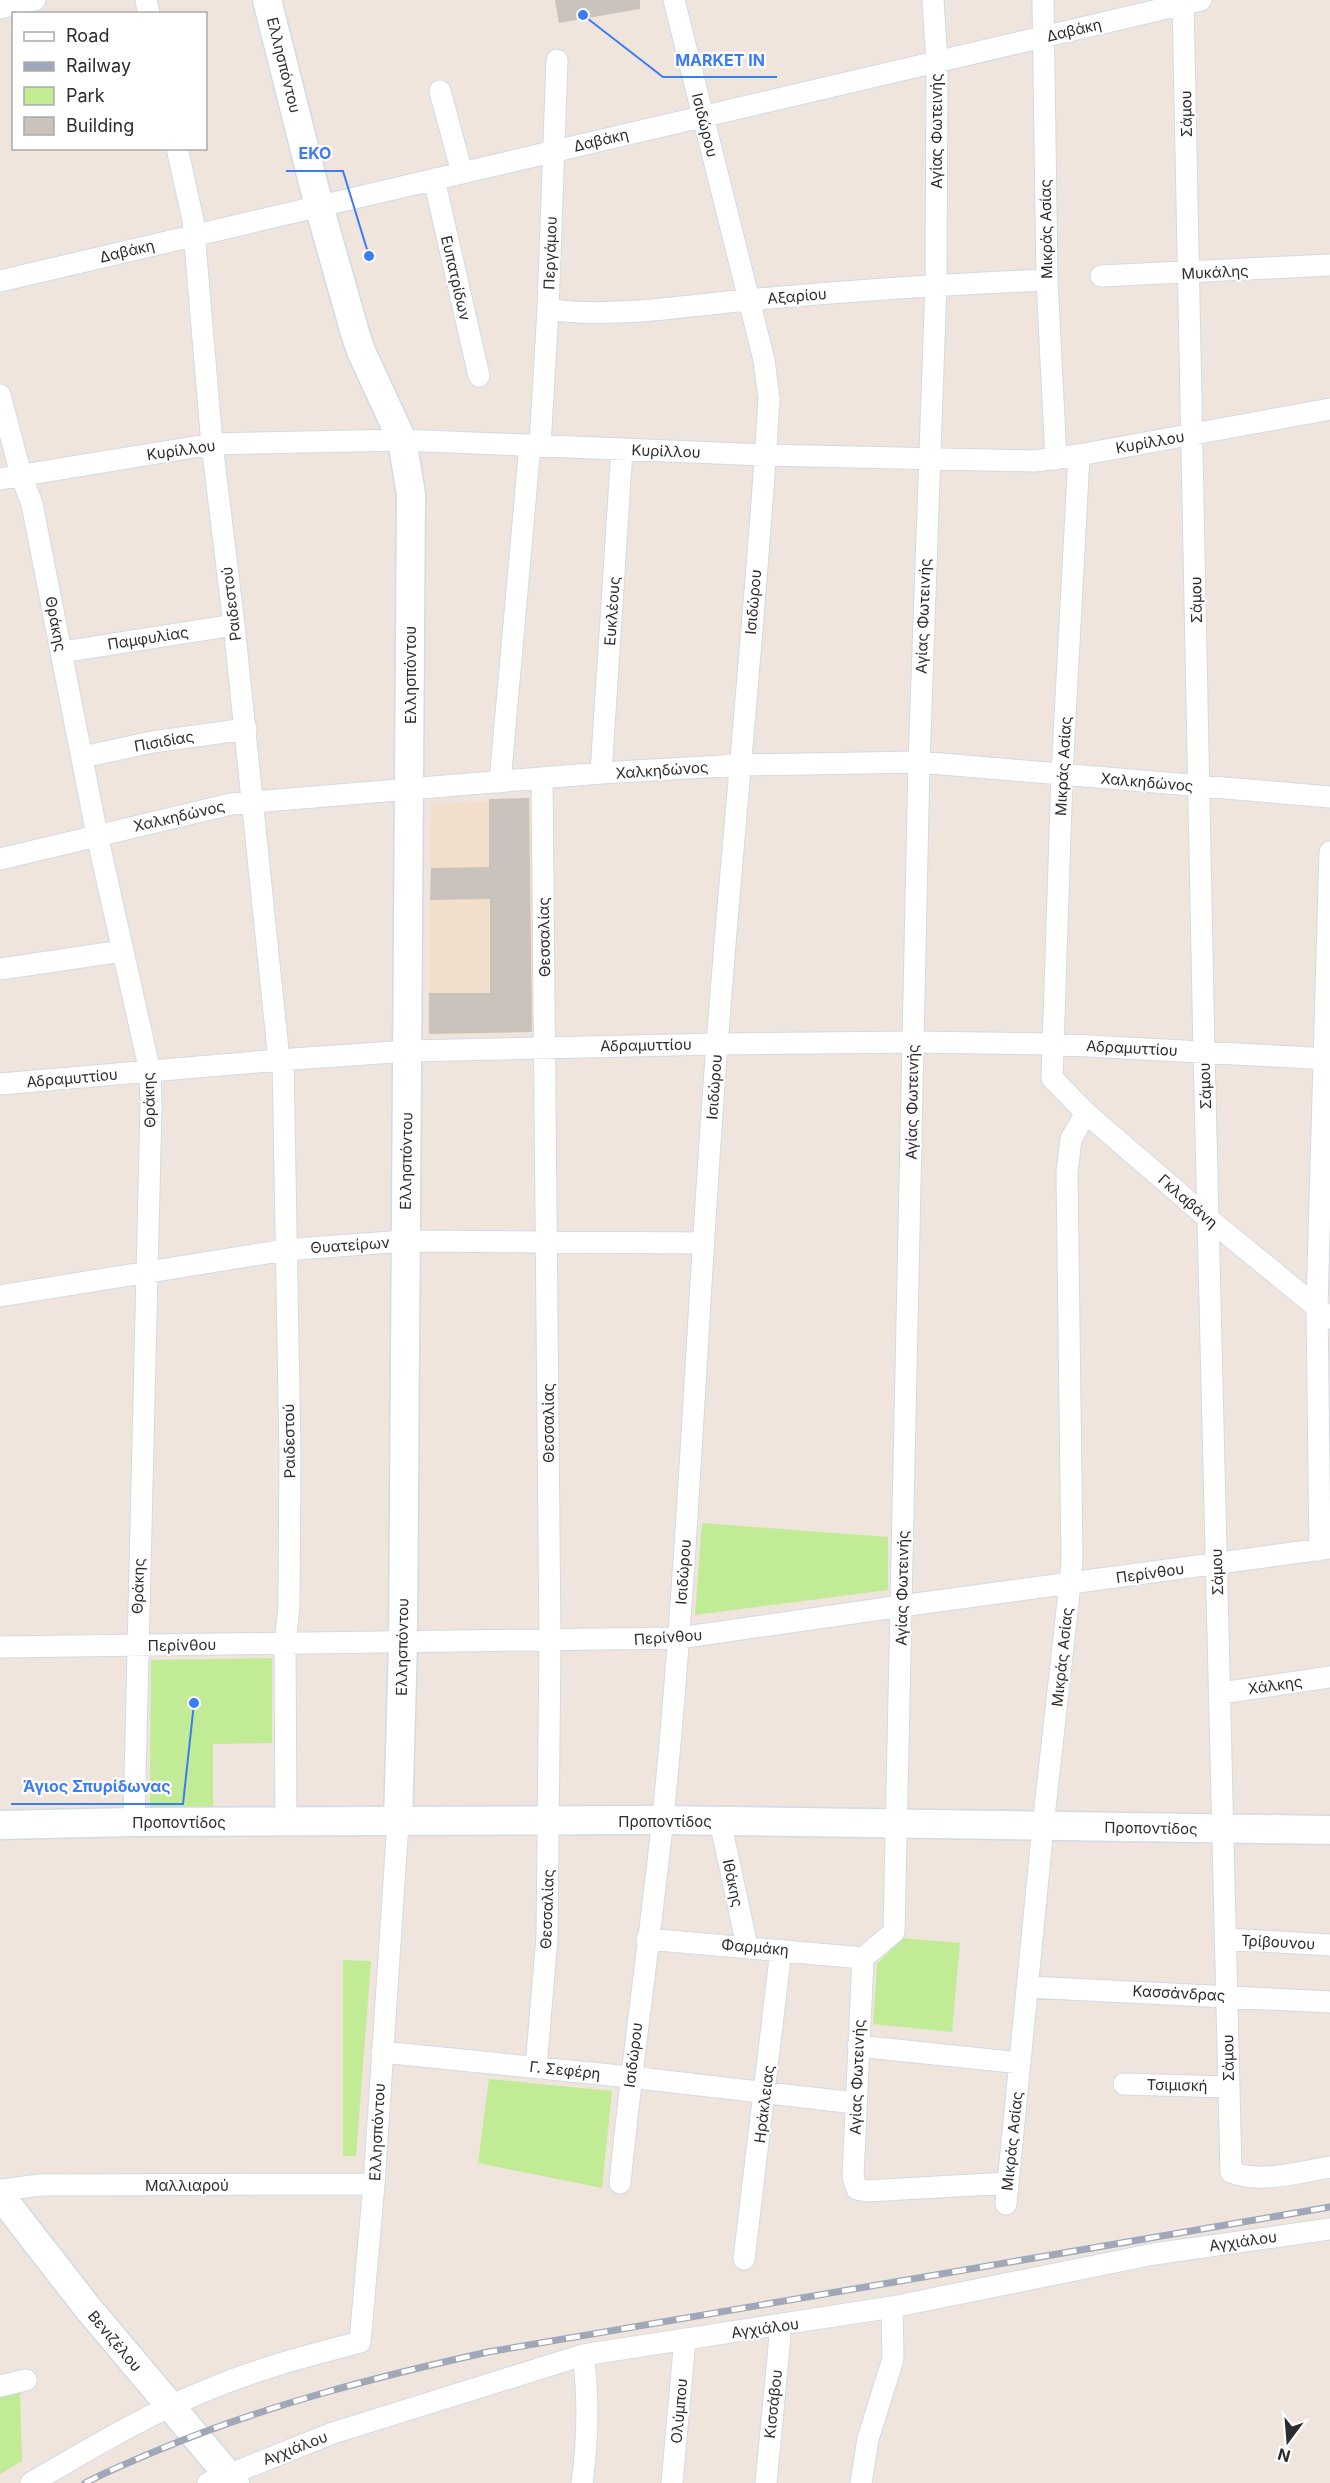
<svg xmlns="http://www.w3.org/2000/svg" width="1330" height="2483" viewBox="0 0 1330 2483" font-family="Inter,sans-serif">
  <rect width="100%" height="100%" fill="#efe5dd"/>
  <path fill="#f2dfcb" d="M532,798L534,1031L429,1034L431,805Z"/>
  <path fill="#c1eb95" d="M702,1523L888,1537V1590L695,1615Z
    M272,1658V1743L213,1744V1809L150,1810L151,1660Z
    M902,1938L960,1943L952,2032L873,2024L877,1964Z
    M343,1960L371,1961L356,2156H343Z
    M489,2079L612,2091L602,2188L478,2163Z
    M20,2387L22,2461L0,2474V2392Z"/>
  <path fill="#cac3bc" d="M555,0H640V9L559,23Z
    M529,798L532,1032L429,1034V993H490V899L430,900L431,868L489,867V799Z"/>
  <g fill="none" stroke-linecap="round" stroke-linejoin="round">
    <g stroke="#d2dae6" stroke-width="23">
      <path id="street" d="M146,0L149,14
        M933,0L937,62L936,284L919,762L894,1932L863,1958L853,2177L857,2189L867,2191L1008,2183
        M1043,0L1047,280L1056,459
        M1183,0L1204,1052L1231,2172C1260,2184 1300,2172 1330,2167
        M0,8L35,0
        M440,91L462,173
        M177,148L193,220L212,444L234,625L279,1060
        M434,179L479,376
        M1101,276L1330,265
        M0,281L1201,0
        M548,309C607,319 686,306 747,300C847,291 947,284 1047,280
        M0,395L21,475L32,504L97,835L150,1072L151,1105L134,1822
        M540,445L548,309L557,60
        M1079,455L1062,774L1052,1078L1086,1113L1209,1219L1330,1318
        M0,479L212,444L402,440L766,455L1034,461L1079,455L1330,409
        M62,652L234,625
        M83,757L152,742L246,729
        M601,773L622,449
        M500,782L530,445
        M0,859L231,804L601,773L740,765L919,762L1330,797
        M0,969L122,951
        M283,1060L290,1453L289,1606L285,1644L286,1823
        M0,1084L279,1060L408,1051L717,1044L914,1042L1052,1044L1330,1059
        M0,1296L285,1250L404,1241L704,1243
        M1320,1550L1317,1307L1330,852
        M0,1647L679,1638L901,1606L1330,1548
        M1221,1693L1330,1677
        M720,1821L747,1946
        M647,1939L863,1958
        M1226,1939L1330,1945
        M1028,1987L1330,2002
        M858,2046L1020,2063
        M382,2052L630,2077L855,2103
        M536,2067L547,1937L550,1641L542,779
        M1124,2084L1229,2087
        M620,2183C632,2061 650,1939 663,1817C689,1560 697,1302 717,1045C733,830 756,615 769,399L764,360L674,0
        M0,2190L40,2185L374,2184
        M1006,2204L1043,1826L1070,1584L1072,1560L1067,1172L1071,1139L1086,1113
        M744,2259L781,1950
        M0,2386L26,2380
        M31,2483C89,2449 149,2413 212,2388C260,2368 310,2355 360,2342L374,2184L398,1822
        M208,2483L333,2433L583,2355L892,2307L1154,2254L1330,2229
        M582,2483C588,2439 589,2398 583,2355
        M672,2483L685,2339
        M766,2483L781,2326
        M861,2483L868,2439L893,2359L892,2307"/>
    </g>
    <g stroke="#d2dae6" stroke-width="31">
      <path id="secondary" d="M267,0L319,206L355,333L361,351L402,440L411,494L403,1643L398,1822
        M0,1825L134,1822L662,1820L1330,1830
        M0,2195L87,2307L235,2483"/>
    </g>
    <use href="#street" stroke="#fff" stroke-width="21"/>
    <use href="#secondary" stroke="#fff" stroke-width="28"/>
    <g stroke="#9fa7b9" stroke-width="7">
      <path id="rail" d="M85,2483C108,2471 132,2461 156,2451C263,2406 375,2377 488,2352L1330,2207"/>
    </g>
    <use href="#rail" stroke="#fff" stroke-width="4.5" stroke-dasharray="14" stroke-linecap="butt"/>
  </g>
  <g text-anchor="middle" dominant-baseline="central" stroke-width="4.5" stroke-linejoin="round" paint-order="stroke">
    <g font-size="15" fill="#2c2c2c" stroke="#fff">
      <text transform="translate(1074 30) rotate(-13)">Δαβάκη</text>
      <text transform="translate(284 65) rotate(76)">Ελλησπόντου</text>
      <text transform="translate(1186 114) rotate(-91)">Σάμου</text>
      <text transform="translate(705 125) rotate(76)">Ισιδώρου</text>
      <text transform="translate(936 131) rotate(-90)">Αγίας Φωτεινής</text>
      <text transform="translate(601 140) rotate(-13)">Δαβάκη</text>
      <text transform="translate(1046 229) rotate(-91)">Μικράς Ασίας</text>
      <text transform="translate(127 251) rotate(-13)">Δαβάκη</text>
      <text transform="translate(550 253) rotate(-88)">Περγάμου</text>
      <text transform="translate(1215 272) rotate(-3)">Μυκάλης</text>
      <text transform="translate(456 278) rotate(77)">Ευπατρίδων</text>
      <text transform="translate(797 296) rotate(-5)">Αξαρίου</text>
      <text transform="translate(1150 442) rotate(-10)">Κυρίλλου</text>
      <text transform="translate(181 450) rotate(-8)">Κυρίλλου</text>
      <text transform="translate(666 451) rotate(2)">Κυρίλλου</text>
      <text transform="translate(1196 600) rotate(-91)">Σάμου</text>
      <text transform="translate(753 602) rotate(-85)">Ισιδώρου</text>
      <text transform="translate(231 604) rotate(-97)">Ραιδεστού</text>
      <text transform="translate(612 611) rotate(-86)">Ευκλέους</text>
      <text transform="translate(923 616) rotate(-88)">Αγίας Φωτεινής</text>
      <text transform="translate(56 624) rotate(79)">Θράκης</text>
      <text transform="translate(148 638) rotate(-9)">Παμφυλίας</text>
      <text transform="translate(410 675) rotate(-90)">Ελλησπόντου</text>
      <text transform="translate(164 741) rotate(-10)">Πισιδίας</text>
      <text transform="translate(1063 766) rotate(-87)">Μικράς Ασίας</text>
      <text transform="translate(662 770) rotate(-4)">Χαλκηδώνος</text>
      <text transform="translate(1147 782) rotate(5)">Χαλκηδώνος</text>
      <text transform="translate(179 816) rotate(-13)">Χαλκηδώνος</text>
      <text transform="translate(544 937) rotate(-91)">Θεσσαλίας</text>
      <text transform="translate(646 1045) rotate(-1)">Αδραμυττίου</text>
      <text transform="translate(1132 1048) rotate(3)">Αδραμυττίου</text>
      <text transform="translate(72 1078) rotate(-5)">Αδραμυττίου</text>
      <text transform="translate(1205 1086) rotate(-92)">Σάμου</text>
      <text transform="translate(714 1087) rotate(-86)">Ισιδώρου</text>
      <text transform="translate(149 1100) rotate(-92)">Θράκης</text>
      <text transform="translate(912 1102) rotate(-89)">Αγίας Φωτεινής</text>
      <text transform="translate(406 1161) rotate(-89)">Ελλησπόντου</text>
      <text transform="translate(1188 1201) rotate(41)">Γκλαβάνη</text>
      <text transform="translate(350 1245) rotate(-4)">Θυατείρων</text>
      <text transform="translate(548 1423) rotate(-90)">Θεσσαλίας</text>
      <text transform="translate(289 1441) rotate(-91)">Ραιδεστού</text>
      <text transform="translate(683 1572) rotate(-86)">Ισιδώρου</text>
      <text transform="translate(1217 1572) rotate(-92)">Σάμου</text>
      <text transform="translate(1150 1573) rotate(-8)">Περίνθου</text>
      <text transform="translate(138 1586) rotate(-88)">Θράκης</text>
      <text transform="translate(902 1588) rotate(-89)">Αγίας Φωτεινής</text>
      <text transform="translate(668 1637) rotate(-4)">Περίνθου</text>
      <text transform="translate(182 1645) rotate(-1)">Περίνθου</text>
      <text transform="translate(402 1647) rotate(-89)">Ελλησπόντου</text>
      <text transform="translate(1062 1657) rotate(-84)">Μικράς Ασίας</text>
      <text transform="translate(1275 1685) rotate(-8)">Χάλκης</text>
      <text x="665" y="1821">Προποντίδος</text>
      <text x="179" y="1822">Προποντίδος</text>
      <text transform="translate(1151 1828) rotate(1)">Προποντίδος</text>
      <text transform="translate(733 1883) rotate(78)">Ιθάκης</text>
      <text transform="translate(547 1909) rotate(-88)">Θεσσαλίας</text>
      <text transform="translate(1278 1942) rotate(3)">Τρίβουνου</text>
      <text transform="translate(755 1947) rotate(5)">Φαρμάκη</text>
      <text transform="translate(1179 1993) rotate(3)">Κασσάνδρας</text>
      <text transform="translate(633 2055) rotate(-83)">Ισιδώρου</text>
      <text transform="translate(1228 2058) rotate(-91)">Σάμου</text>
      <text transform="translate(565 2070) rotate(6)">Γ. Σεφέρη</text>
      <text transform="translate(857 2077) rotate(-88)">Αγίας Φωτεινής</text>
      <text transform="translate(1177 2085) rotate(1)">Τσιμισκή</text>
      <text transform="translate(764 2104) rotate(-83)">Ηράκλειας</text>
      <text transform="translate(377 2132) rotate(-87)">Ελλησπόντου</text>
      <text transform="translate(1012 2141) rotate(-84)">Μικράς Ασίας</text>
      <text x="187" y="2185">Μαλλιαρού</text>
      <text transform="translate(1243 2241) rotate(-8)">Αγχιάλου</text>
      <text transform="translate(765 2328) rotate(-8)">Αγχιάλου</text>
      <text transform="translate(115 2341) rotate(50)">Βενιζέλου</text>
      <text transform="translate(773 2404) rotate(-84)">Κισσάβου</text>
      <text transform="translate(679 2411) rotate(-85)">Ολύμπου</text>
      <text transform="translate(295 2448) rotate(-21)">Αγχιάλου</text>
    </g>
  </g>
  <path fill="none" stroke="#3a7cf4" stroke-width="2" d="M583 15L663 77H777M369 256L343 171H286M194 1703L183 1804H11"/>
  <g fill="#3a7cf4" stroke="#fff" stroke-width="2">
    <circle cx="583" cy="15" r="6"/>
    <circle cx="369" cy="256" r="6"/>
    <circle cx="194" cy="1703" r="6"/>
  </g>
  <g font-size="16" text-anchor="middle" font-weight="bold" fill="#3a7cf4" stroke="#fff" stroke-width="4.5" stroke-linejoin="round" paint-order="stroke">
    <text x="720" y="66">MARKET IN</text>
    <text x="315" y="159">ΕΚΟ</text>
    <text x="97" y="1792">Άγιος Σπυρίδωνας</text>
  </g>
  <rect x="12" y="12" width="195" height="138" fill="#ffffff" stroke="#ababab" stroke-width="1.5"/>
  <rect x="24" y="32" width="30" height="9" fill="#ffffff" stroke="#ababab" stroke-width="1.5"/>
  <text x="66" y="42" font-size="18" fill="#2c2c2c">Road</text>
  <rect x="24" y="62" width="30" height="9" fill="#9fa7b9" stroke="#ababab" stroke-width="1.5"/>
  <text x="66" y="72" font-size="18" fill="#2c2c2c">Railway</text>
  <rect x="24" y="87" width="30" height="18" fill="#c1eb95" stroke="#ababab" stroke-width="1.5"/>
  <text x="66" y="102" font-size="18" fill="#2c2c2c">Park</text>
  <rect x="24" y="117" width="30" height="18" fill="#cac3bc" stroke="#ababab" stroke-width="1.5"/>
  <text x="66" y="132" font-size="18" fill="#2c2c2c">Building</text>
  <g transform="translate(1288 2441) rotate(196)" stroke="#ffffff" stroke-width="4.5" paint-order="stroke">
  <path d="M0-4.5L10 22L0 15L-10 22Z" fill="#2c2c2c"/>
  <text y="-9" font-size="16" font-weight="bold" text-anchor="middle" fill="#2c2c2c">N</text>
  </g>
</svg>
